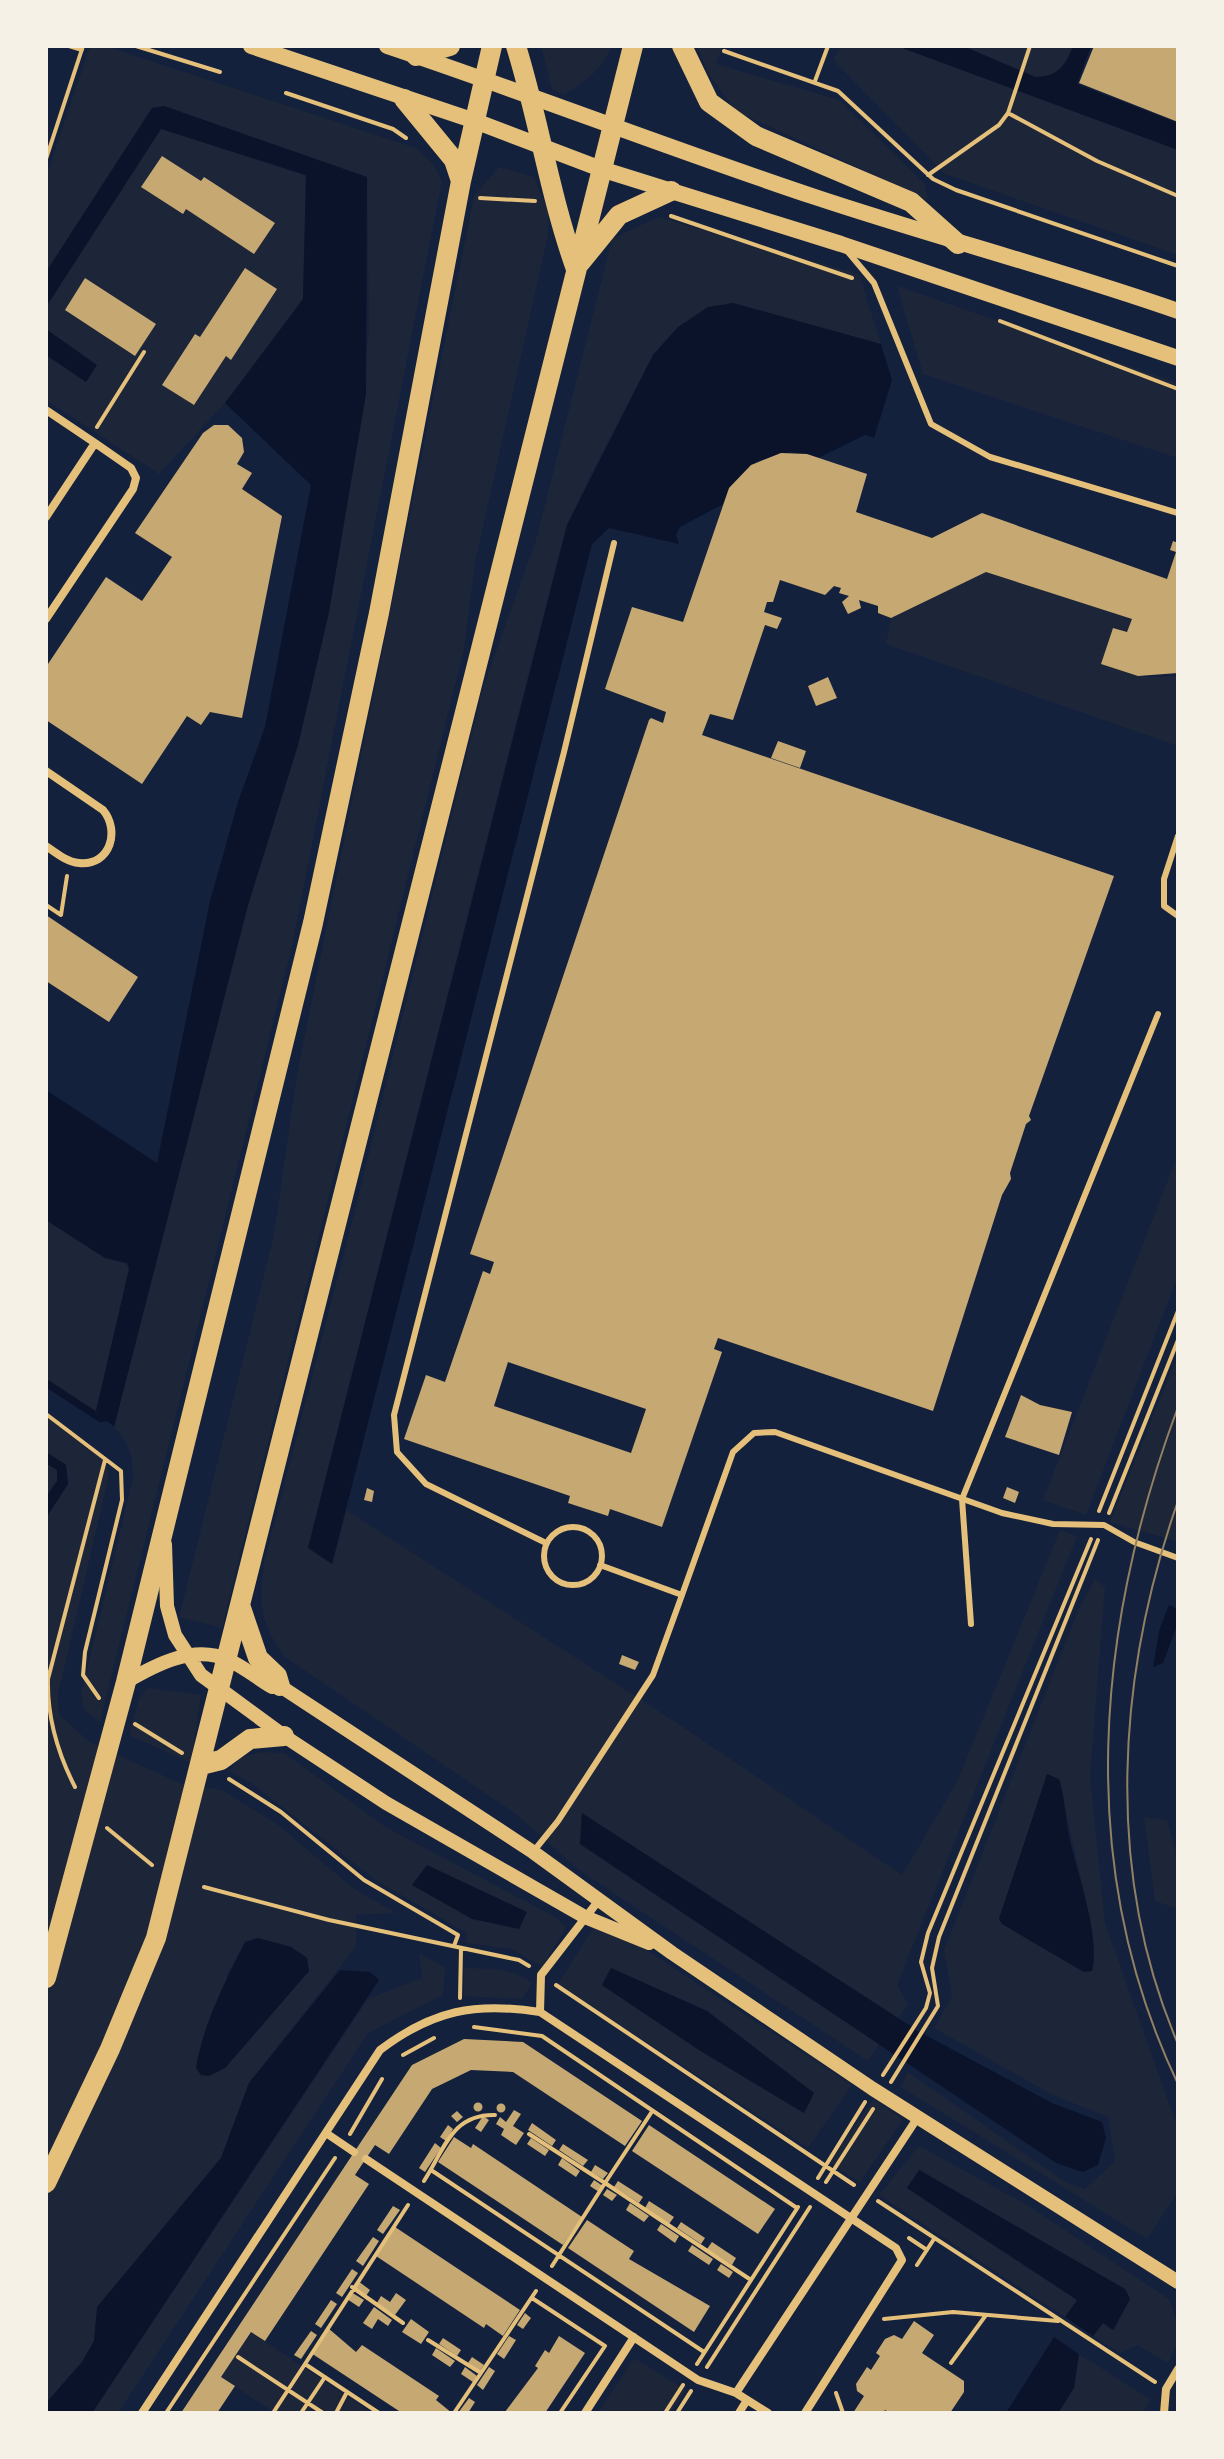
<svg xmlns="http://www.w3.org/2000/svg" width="1224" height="2459" viewBox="0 0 1224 2459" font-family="Georgia,serif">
  <rect width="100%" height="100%" fill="#14213d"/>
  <path fill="#1d2539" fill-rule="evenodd" d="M90,46H105L416,148L433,164L442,181L292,946L100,1722L84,1710L81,1695L133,1478C133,1456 130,1444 114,1427L248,905L298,745L329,612L369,334L367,177L164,106L152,108L46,272V177Z
    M541,46H612C601,70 587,81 564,95L552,89Z
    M697,46L722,47L716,64L839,100L925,184L928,200L736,111L708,73Z
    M841,46H897L1178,150V255L945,174L838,65L834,59Z
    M963,46H1073C1066,66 1057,77 1036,77Z
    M161,128L306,176L303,299L225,403L159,474L46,400V355L86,382L46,329V307Z
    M499,167L534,177L548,211V235L475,563L464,649L222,1628L179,1617L274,1235L297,1074L474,196Z
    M658,217L859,274L881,344L733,303L678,327L653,355L592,472L567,525L555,569L308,1547L333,1563L346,1510L674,1721L902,1875L957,1782L1060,1530L1077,1536L897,1985L908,2004L898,2018L582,1814L580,1844L880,2043L868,2061L579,1870L516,1814L285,1657C259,1621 259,1606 264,1563L354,1214L483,688L536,540L612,239Z
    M897,286L1178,383V458L923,374Z
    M988,571L1133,620L1128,632L1113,627L1102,661L1147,677L1178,676V746L886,644L891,618Z
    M1178,1154V1276L1086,1515L1043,1500Z
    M46,1220L105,1258L127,1264L129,1270L96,1411L46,1378Z
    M1178,1355V1542L1110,1522Z
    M46,1415L106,1458L109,1475L58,1695L59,1715L91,1743L182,1784L222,1790L277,1824L353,1888L396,1913L356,1915V1946L249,2083L221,2158L98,2307L94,2341L82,2362L46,2403V1518L68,1484L66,1465L46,1452ZM258,1938L291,1947L307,1958L309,1971L225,2068L227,1974L245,1942Z
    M46,1463L57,1470V1481L46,1497Z
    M1095,1579L1105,1587L1090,1777L1105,1923L1178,2129V2192L1147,2239L901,2087L908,2072L1067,2183L1085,2189L1115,2161L1108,2117L1053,2095L934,2028L952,1996L944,1950L1078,1611ZM1062,1790C1068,1830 1100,1940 1092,1971L1084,1972L1002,1924L999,1919Z
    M148,1688L201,1695L191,1763L129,1735L139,1699Z
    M261,1752L284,1753L387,1828L557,1918L566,1928L542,1967L512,1949L466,1943L467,1933L377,1881L251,1783L229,1771L240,1758Z
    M1144,1817L1167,1820L1178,1860V1909L1155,1901Z
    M599,1919L852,2085L808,2148L558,1984ZM611,1968L707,2011L814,2093L804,2113L699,2050L602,1985Z
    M419,1953L445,1968L443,1995L368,2033L118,2413H92L368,1999L422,1978Z
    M464,1968C489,1969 511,1967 532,1983L522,1999L464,1996Z
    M873,2099L903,2119L860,2182L830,2163Z
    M919,2146L1027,2205L1169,2299L1178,2326V2343L1168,2363L1137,2345L1120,2353L1093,2336L1103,2323L1114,2330L1130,2299L1125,2290L920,2170L907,2188L1077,2300L1065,2317L879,2195Z
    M251,2332L372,2413H275L221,2377Z
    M1079,2354L1151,2400L1143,2413H1058L1074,2388Z
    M634,2358L686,2390L670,2413H598Z"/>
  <path fill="#0b132b" d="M897,46H963L1035,77C1057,77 1066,66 1073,46H1091L1077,84L1178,123V150Z
    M164,106L367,177L366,394L329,612L298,745L248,905L114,1427L96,1411L129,1269L127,1263L105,1258L46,1220V1090L157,1163L210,901L238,802L265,727L311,485L225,403L303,299L306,175L161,129L46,307V272L152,108Z
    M733,303L881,344L892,380L874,438L865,435L818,458L791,452L758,461L730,487L723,504L680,527L676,535L679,544L609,528L592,544L332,1564L308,1548L567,525L653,355L678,327L708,307Z
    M46,329L97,365L86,382L46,355Z
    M46,1452L66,1465L68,1484L46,1518V1497L57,1481V1470L46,1463Z
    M1169,1605L1178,1609V1623L1163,1663L1153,1667L1159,1631Z
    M1047,1774L1059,1779C1065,1797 1065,1816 1069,1835C1076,1872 1101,1934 1092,1971L1084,1972L1002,1924L999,1919Z
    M582,1813L918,2031L1052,2103L1102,2122L1106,2138L1098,2165L1083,2172L1056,2163L580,1844Z
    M427,1865L527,1912L519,1929L472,1919L412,1885Z
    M258,1938L291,1947L307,1958L309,1971L225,2068L209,2076L201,2075L196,2068C203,2024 225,1982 245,1942Z
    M611,1968L707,2011L814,2093L804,2113L699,2050L602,1985Z
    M340,1970L370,1972L379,1980L92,2413H46V2403L82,2362L94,2341L97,2307L221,2158L249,2083Z
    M919,2170L1125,2289L1130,2299L1113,2330L1103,2323L1093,2336L1065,2317L1077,2300L907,2188Z
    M1054,2337L1079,2354L1074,2388L1058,2413H1006Z"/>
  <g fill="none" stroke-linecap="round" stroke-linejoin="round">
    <path stroke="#0b132b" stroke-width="7" d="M46,1383L101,1419L108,1417"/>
  </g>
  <path fill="#c6a872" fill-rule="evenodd" d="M1094,46L1178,48V122L1079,83Z
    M162,156L201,181L204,177L275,223L254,254L186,209L183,214L141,187Z
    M245,268L277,289L231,360L226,356L194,405L162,385L195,334L200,337Z
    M85,278L156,324L135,356L65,310Z
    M214,425H228L242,438L244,452L237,464L252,473L242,489L282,516L242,718L210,712L201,725L187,716L142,784L46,720V667L106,577L142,601L172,557L135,533L203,433Z
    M781,453L807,454L867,474L856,512L932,538L982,513L1167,579L1176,552L1170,550L1173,541L1178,543V673L1138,676L1101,664L1113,628L1127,632L1132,619L986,572L891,618L878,613V606L859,600L861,608L848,614L842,602L849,596L839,593L841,588L834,586L825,595L780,580L773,602H767L764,612L782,618L777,629L765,625L733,720L710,714L702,735L1114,876L1029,1116L1031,1120L1026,1124L1010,1173L1011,1179L1002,1195L933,1411L718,1338L714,1349L722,1352L662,1527L610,1509L608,1516L568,1503L570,1496L404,1439L426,1375L445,1382L483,1271L490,1274L494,1262L470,1254L649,720L651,718L663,723L666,712L605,689L632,607L683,622L729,488L751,465ZM508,1362L646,1409L631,1453L494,1406Z
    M828,677L837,698L816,706L808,686Z
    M778,741L806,751L800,768L771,758Z
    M46,915L138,977L109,1022L46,981Z
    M1021,1395L1040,1405L1072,1412L1059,1455L1005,1437Z
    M1007,1487L1019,1492L1015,1503L1003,1498Z
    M367,1488L374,1491L372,1502L364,1500Z
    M622,1655L639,1662L635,1670L619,1664Z
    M464,2039L523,2042L642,2121L625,2146L513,2072L471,2070L432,2089L389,2154L375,2145L355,2175L369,2184L265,2341L251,2332L221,2377L235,2386L217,2413H181L412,2065Z
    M473.5 2107a4.5 4.5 0 1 1 9 0a4.5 4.5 0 1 1-9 0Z
    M496.5 2108a4.5 4.5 0 1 1 9 0a4.5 4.5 0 1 1-9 0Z
    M514,2110L521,2114L513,2126L524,2133L516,2145L501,2135L504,2129L496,2124L500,2117L506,2122Z
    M457,2111L463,2117L457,2122L451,2116Z
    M483,2116L489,2120L481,2132L475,2128Z
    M532,2123L556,2140L552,2146L528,2130Z
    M448,2125L453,2129L446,2141L440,2137Z
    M649,2125L775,2209L758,2234L632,2151Z
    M454,2137L471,2148L473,2144L582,2217L563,2245L438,2162Z
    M531,2138L549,2150L545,2156L527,2144Z
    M435,2143L441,2148L425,2172L419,2168Z
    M563,2144L588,2160L583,2166L559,2150Z
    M562,2158L580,2171L576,2177L558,2165Z
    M595,2165L608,2173L603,2179L591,2172Z
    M594,2180L603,2186L599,2192L590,2186Z
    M618,2181L643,2197L639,2203L614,2187Z
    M607,2189L617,2195L612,2201L603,2195Z
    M649,2201L674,2217L669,2224L645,2208Z
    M630,2203L649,2216L644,2222L626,2210Z
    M393,2206L400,2210L383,2234L377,2230Z
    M587,2220L634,2251L629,2259L710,2306L694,2332L568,2248Z
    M681,2222L705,2238L701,2244L677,2228Z
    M661,2224L679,2236L675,2243L657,2230Z
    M395,2227L520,2310L503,2336L486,2324L484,2328L376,2256Z
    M373,2237L379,2241L363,2266L356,2261Z
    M712,2242L736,2258L732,2265L707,2249Z
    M692,2245L713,2259L709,2265L688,2251Z
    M721,2264L733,2272L729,2278L717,2270Z
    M352,2269L358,2273L342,2297L336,2293Z
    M358,2281L370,2290L366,2296L354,2288Z
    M351,2292L364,2300L359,2307L347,2299Z
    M396,2293L406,2300L395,2315L377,2303L381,2296L390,2302Z
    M331,2300L337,2304L321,2328L315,2324Z
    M374,2307L392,2320L388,2326L378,2319L372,2329L363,2323Z
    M525,2313L531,2318L523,2329L517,2325Z
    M411,2319L429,2332L421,2344L402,2332Z
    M914,2321L934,2335L922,2353L964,2381V2392L950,2413H890L885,2410L883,2413H853L864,2396L857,2391L856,2384L867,2367L871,2370L880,2356L876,2353L885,2339L894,2335L902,2339Z
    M328,2328L356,2352L362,2345L439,2396L436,2400L452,2413H402L311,2353Z
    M311,2331L317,2335L301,2359L294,2355Z
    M509,2336L516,2340L504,2359L497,2354Z
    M559,2336L585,2353L545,2413L505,2412L538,2368L535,2366L545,2350L549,2353Z
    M443,2338L461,2350L457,2356L439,2344Z
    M436,2348L455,2361L450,2367L432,2355Z
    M472,2357L484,2365L480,2371L468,2363Z
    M465,2367L477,2376L473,2382L461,2374Z
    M489,2367L495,2371L483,2390L477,2385Z
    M469,2398L475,2402L468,2413H458Z"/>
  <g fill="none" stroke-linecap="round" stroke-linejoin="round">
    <path stroke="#e5c07b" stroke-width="4" d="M69,46L82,50
      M136,46L220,72
      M724,51L838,91L933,179L956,190L1178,266
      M815,81L828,46
      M286,93L393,129L406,138
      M1008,113L1030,46
      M46,159L83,46
      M928,175L999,125L1008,113L1097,161L1178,196
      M480,198L535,201
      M671,216L852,278
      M1000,321L1178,389
      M97,427L144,352
      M46,905L61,915L67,876
      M46,1414L121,1471L122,1500L85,1652L83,1675L99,1698
      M1099,1511L1178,1311
      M1109,1513L1178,1340
      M135,1724L182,1753
      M229,1779L281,1812L364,1880L458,1935L454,1946
      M75,1787C57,1752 47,1718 48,1679L105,1460
      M107,1828L152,1865
      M204,1887L329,1920L519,1960L529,1966
      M556,1985L854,2185
      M460,1998L461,1949
      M474,2027L542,2036L797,2208
      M403,2055L434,2038
      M883,2075L926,2008L930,1993L921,1962L928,1933L1091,1539
      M891,2082L938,2006L932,1968L939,1937L1098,1540
      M350,2134L382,2079
      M529,2134L605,2183L651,2113
      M431,2170L704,2352
      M818,2178L865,2102
      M424,2181C445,2148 452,2114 495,2115
      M826,2182L873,2109
      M878,2201L1155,2382
      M909,2238L927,2250
      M917,2265L934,2239
      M552,2266L605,2183L751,2280
      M352,2287L403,2323
      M532,2298L605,2346L560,2413
      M884,2319L953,2312L1058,2321
      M428,2340L481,2373L454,2413
      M238,2357L323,2413
      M951,2363L986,2315
      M305,2364L408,2205
      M697,2364L798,2207
      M707,2367L810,2207
      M481,2373L536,2291
      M836,2393L843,2413
      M166,2413L335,2158
      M273,2413L305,2364L379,2413
      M301,2413L325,2377
      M336,2413L347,2392
      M665,2413L683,2385
      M677,2413L691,2391"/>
    <path stroke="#e5c07b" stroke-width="6" d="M848,252L874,283L931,424L990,457L1178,513
      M1178,836L1164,879V906L1178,916
      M544 1556a29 29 0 1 1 58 0a29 29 0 1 1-58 0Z
      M546,1543L426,1484L397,1452L394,1415L564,752L614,543
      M600,1565L682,1595L733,1452L754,1433L775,1432L1002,1513L1053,1524L1104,1525L1134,1542L1178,1558
      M971,1624L962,1499L1158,1014
      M533,1852L558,1821L653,1675L682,1595"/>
    <path stroke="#e5c07b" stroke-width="8" d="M46,410L95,443L46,517
      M46,619L133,489L136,478L131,468L95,443
      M46,771L103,810C120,830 111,866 79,863C67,862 56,853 46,846
      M540,2012L541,1975L599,1900
      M326,2133L354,2152
      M366,2159L698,2380L736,2393L768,2413
      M736,2393L918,2117
      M142,2413L380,2050C433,2010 475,2002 540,2012L896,2248L902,2260L805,2413
      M585,2413L634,2337
      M739,2413L747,2400
      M1164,2413L1166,2389L1178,2369"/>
    <path stroke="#e5c07b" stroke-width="14" d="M165,1544L167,1606L175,1635L201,1675L284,1736L386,1803L585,1917L649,1943
      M126,1682C155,1665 194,1644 228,1660C243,1666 258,1679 272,1687L280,1686L533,1852L672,1953L873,2089L1178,2282"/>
    <path stroke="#e5c07b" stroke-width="16" d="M251,46L475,121L601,169L841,244L1178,358
      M387,46C530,94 671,149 815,197C935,237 1058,269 1178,311"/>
    <path stroke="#e5c07b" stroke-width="20" d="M516,46C539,120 550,197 576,269
      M682,46L709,102L756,136L911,202L958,244
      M416,56L450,46
      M404,99L454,160L461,181
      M580,263L619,215L671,191
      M240,1605L258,1658L277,1676L280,1686
      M201,1765L221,1760L250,1739L284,1736
      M46,1978L126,1682L313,923L379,613L461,181L492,46
      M46,2183L110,2049L156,1938L633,46"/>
    <path stroke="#918062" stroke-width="2" d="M1178,1407C1096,1627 1074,1866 1178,2084
      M1178,1501C1117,1675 1104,1872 1178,2044"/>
  </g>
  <rect width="1224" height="2459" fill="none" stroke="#f6f1e7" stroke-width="96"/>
</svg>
